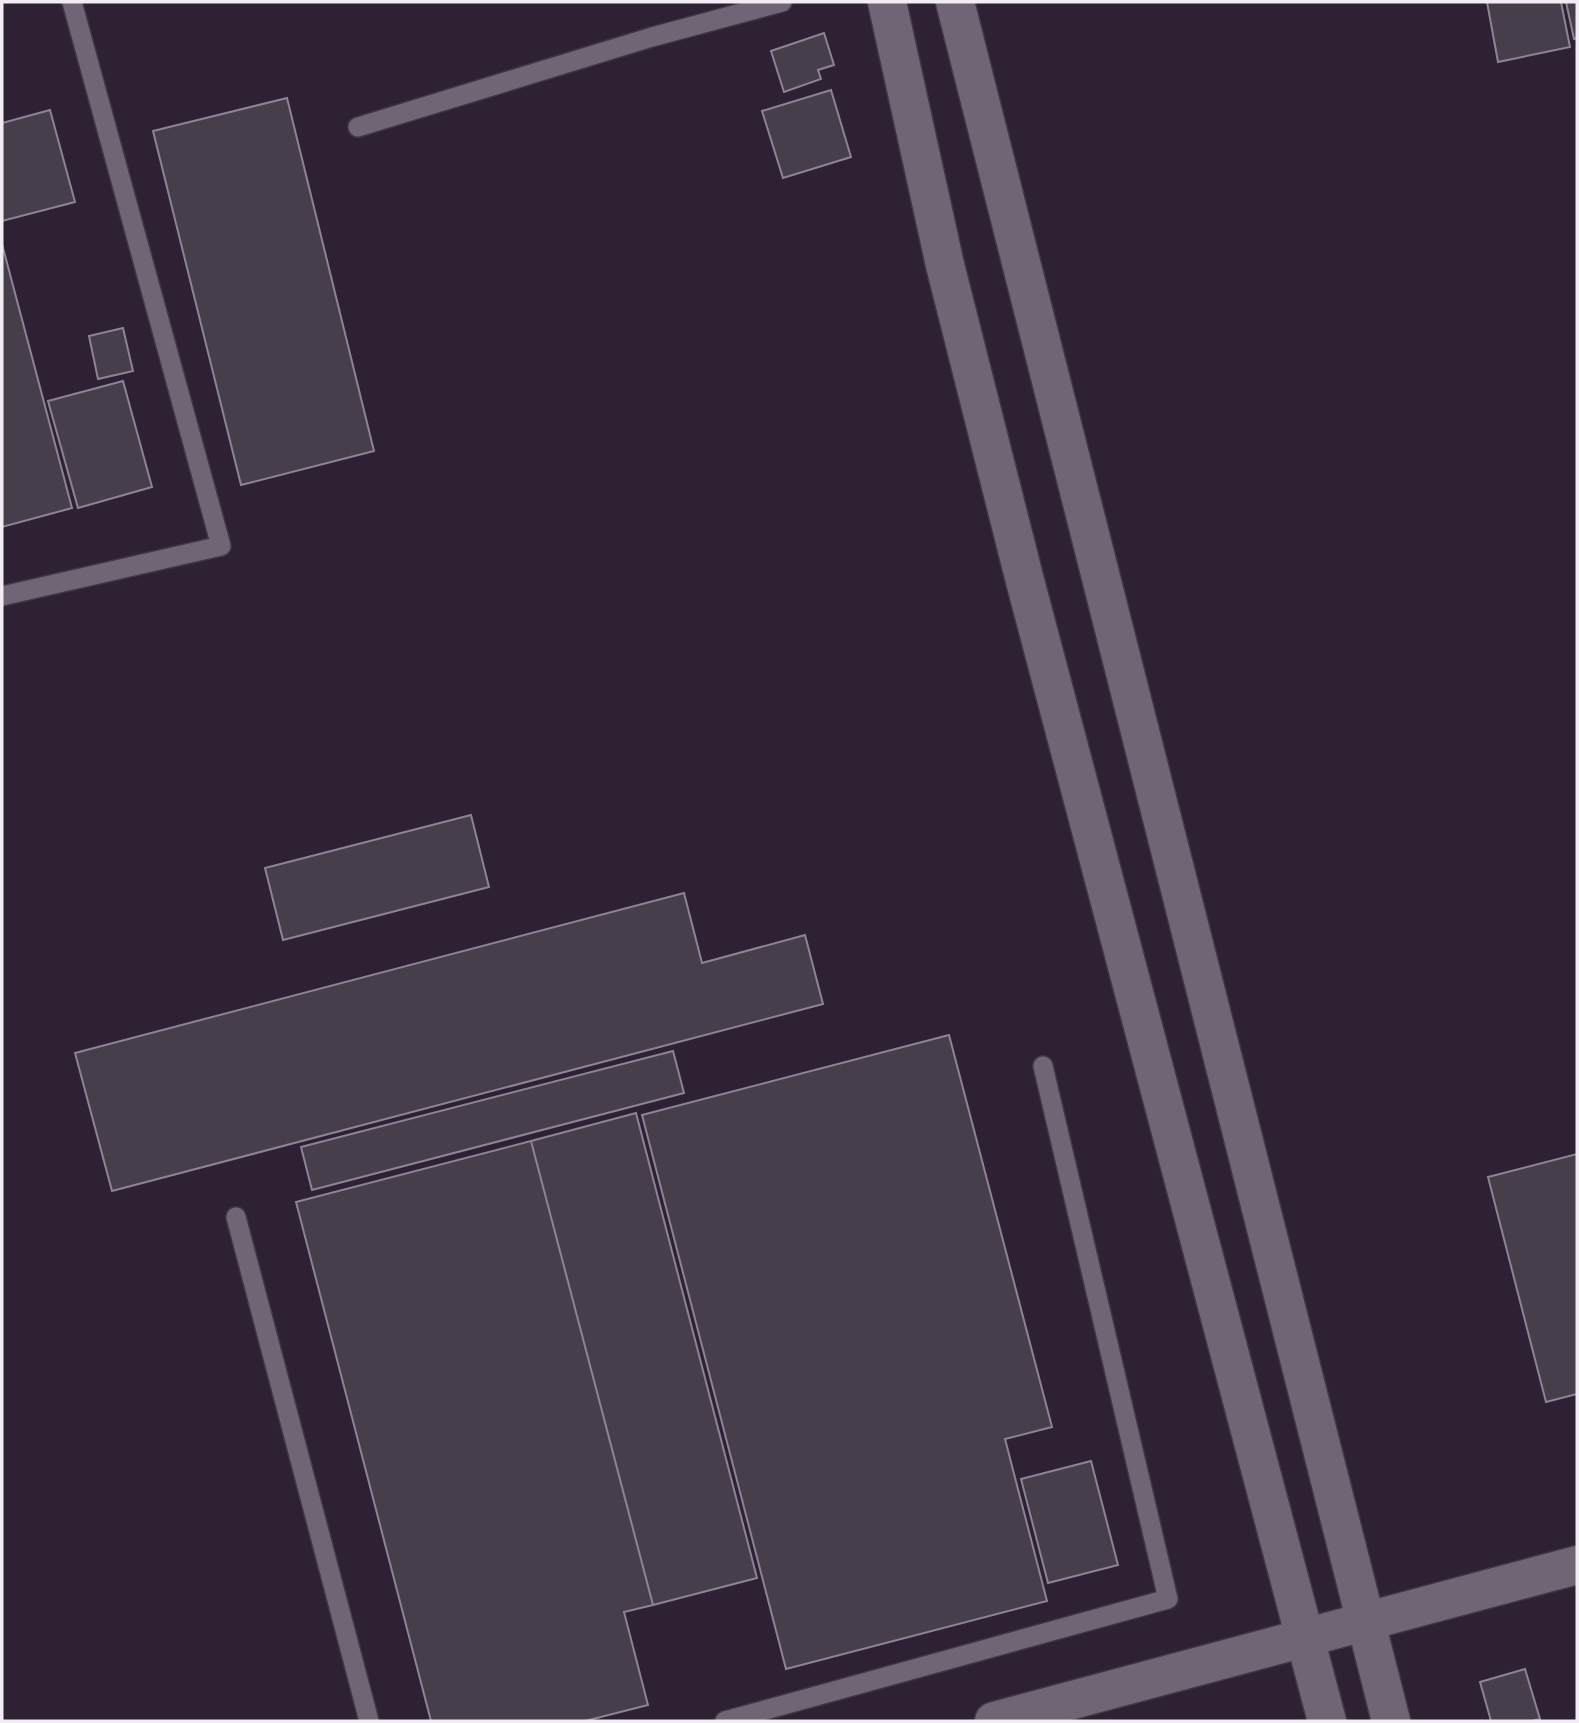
<svg xmlns="http://www.w3.org/2000/svg" width="1579" height="1723" viewBox="0 0 1579 1723" font-family="'Fira Sans Condensed',sans-serif">
  <rect width="100%" height="100%" fill="#221a27"/>
  <path fill="#2d2133" d="M2,2H1577V1721H2Z"/>
  <path fill="#473e4c" stroke="#8e8394" stroke-width="2" d="M1487,2H1561L1570,47L1498,62Z
    M1566,2H1577V38L1574,39Z
    M824,33L834,65L818,70L821,79L784,92L771,51Z
    M831,90L851,157L783,178L762,111Z
    M287,98L374,451L241,485L153,131Z
    M50,110L75,202L2,221V123Z
    M2,244L72,508L2,527Z
    M123,328L133,371L98,379L89,336Z
    M123,381L152,487L78,508L48,401Z
    M471,815L489,887L283,940L265,868Z
    M684,893L702,963L805,935L823,1004L112,1191L75,1053Z
    M949,1035L1052,1427L1005,1439L1047,1601L786,1669L642,1115Z
    M673,1051L684,1093L312,1190L301,1147Z
    M636,1113L757,1578L653,1605L531,1141Z
    M531,1141L653,1605L624,1612L648,1705L585,1721H431L296,1202Z
    M1577,1154V1394L1546,1402L1488,1177Z
    M1091,1461L1118,1565L1048,1583L1021,1479Z
    M1525,1669L1540,1719L1532,1721H1491L1480,1682Z"/>
  <g fill="none" stroke-linecap="round" stroke-linejoin="round">
    <g stroke="#3f3842" stroke-width="22">
      <path id="service" d="M358,127L652,37L782,2
        M2,596L221,546L72,2
        M236,1217L369,1721
        M725,1721L1168,1599L1043,1066"/>
    </g>
    <g stroke="#3f3842" stroke-width="41">
      <path id="minor" d="M994,1721L1577,1565"/>
    </g>
    <g stroke="#3f3842" stroke-width="41">
      <path id="tertiary" d="M887,2L945,265L1025,581L1327,1721
        M955,2L1391,1721"/>
    </g>
    <use href="#service" stroke="#706575" stroke-width="19"/>
    <use href="#minor" stroke="#706575" stroke-width="38"/>
    <use href="#tertiary" stroke="#706575" stroke-width="38"/>
  </g>
  <rect width="1579" height="1723" fill="none" stroke="#f2ecf5" stroke-width="7"/>
</svg>
